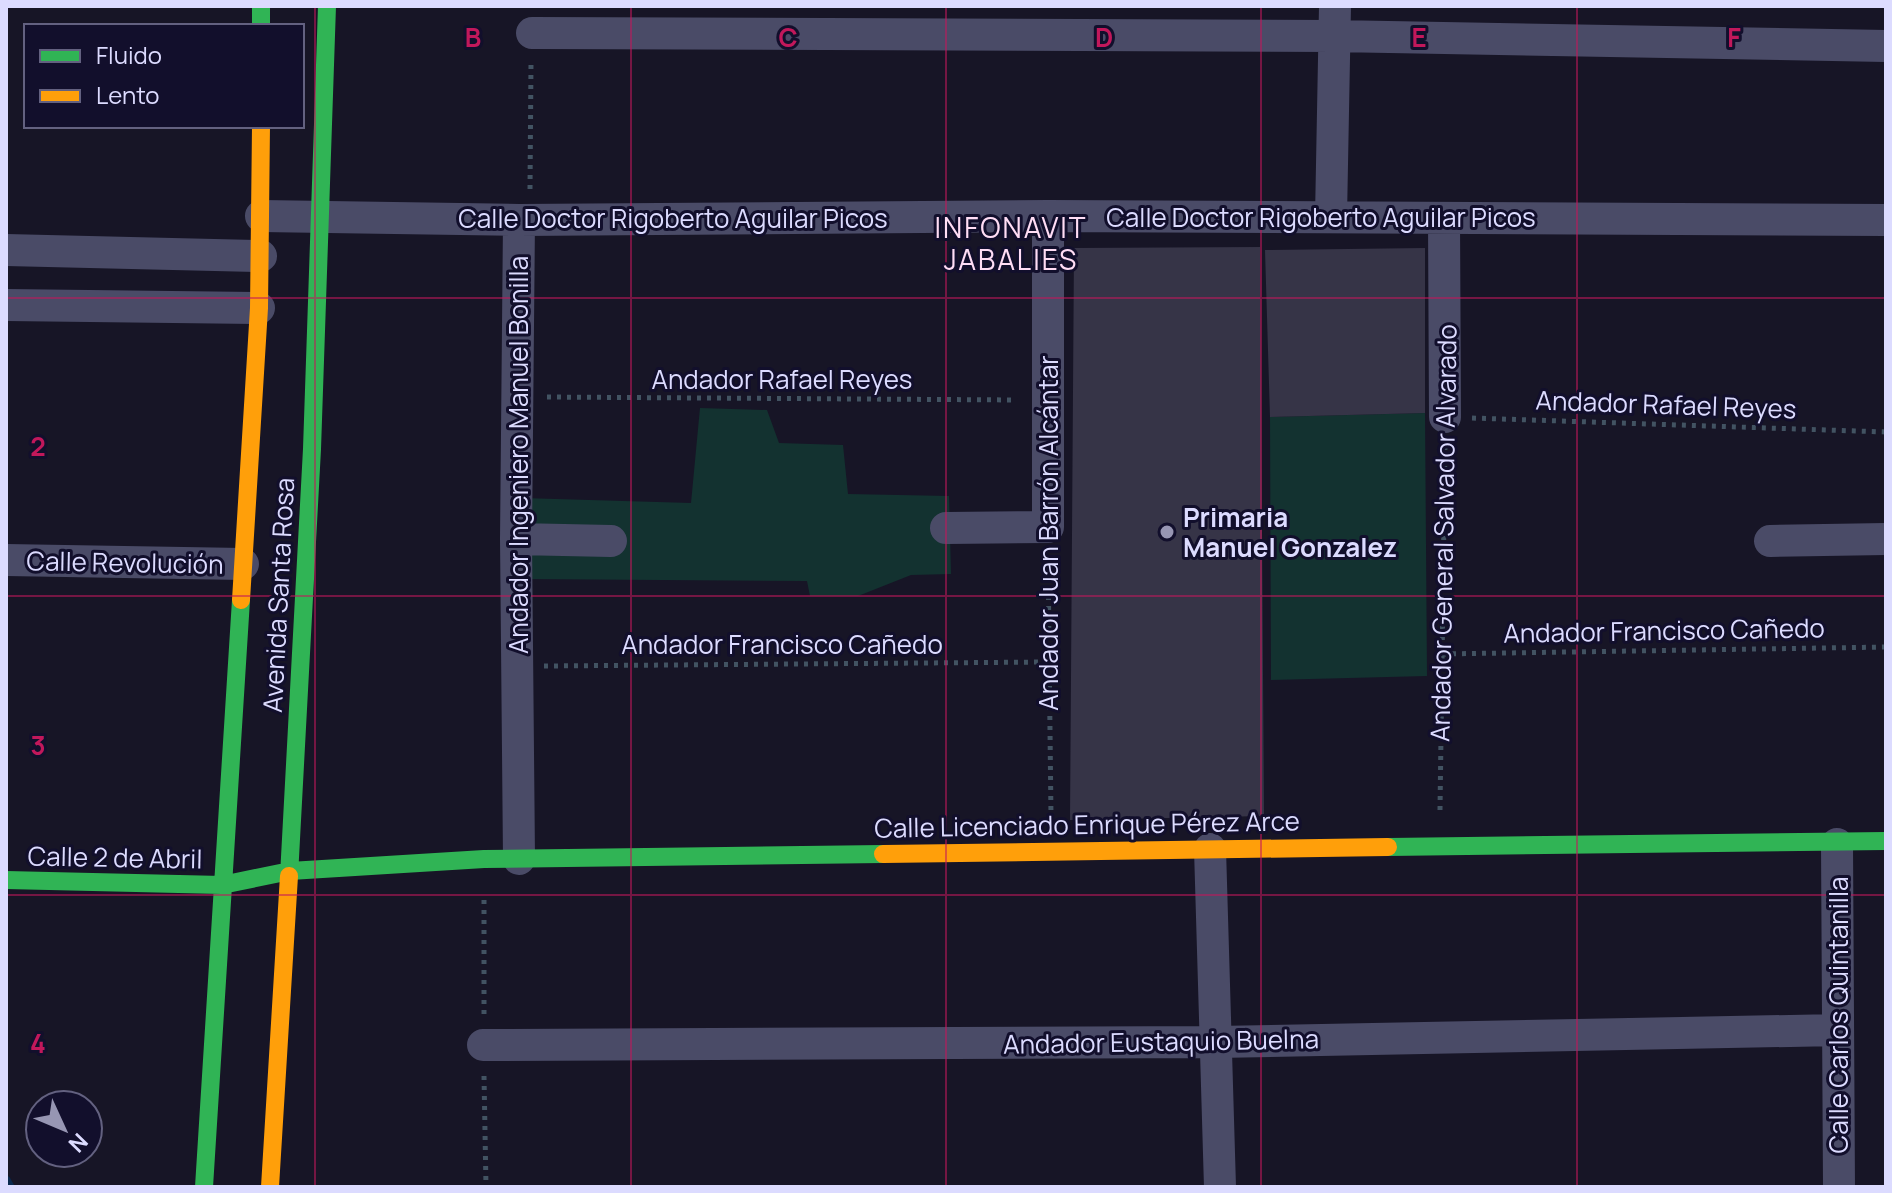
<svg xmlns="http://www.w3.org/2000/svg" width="1892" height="1193" viewBox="0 0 1892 1193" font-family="Manrope,sans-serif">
  <rect width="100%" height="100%" fill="#171526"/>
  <path fill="#133230" d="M700,408L767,410L779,443L843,445L848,494L949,496L951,574L911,575L858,596H810L807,581L522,579V498L691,503Z
    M1425,413L1427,676L1271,680L1270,417Z"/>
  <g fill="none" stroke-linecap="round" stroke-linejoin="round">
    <path stroke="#0a284e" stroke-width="9" d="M6,1180L10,1187"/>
  </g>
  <path fill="#363447" d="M1260,247L1264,816L1070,820L1074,248Z
    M1425,248V413L1270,417L1265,250Z"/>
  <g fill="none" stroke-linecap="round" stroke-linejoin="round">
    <path stroke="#425362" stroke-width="5" stroke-dasharray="4 6" stroke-linecap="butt" d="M530,189L531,63
      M547,397L1017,400
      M1472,418L1886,432
      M1048,556L1051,817
      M1442,654L1886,647
      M544,666L1047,662
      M1440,810L1445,444
      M484,1014V896
      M484,1076L486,1187"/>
    <path stroke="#4a4b67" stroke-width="32" d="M532,33L1334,36L1886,46
      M261,216L519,220L1048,216L1886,220
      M1331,217L1335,6
      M1444,219L1445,417
      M519,220L516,539L519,859
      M6,250L261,256
      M6,305L259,308
      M946,528L1048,527V216
      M516,539L611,541
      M1770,541L1886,539
      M6,560L243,564
      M1837,844L1839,1187
      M1210,849L1220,1187
      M483,1045L1216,1042L1838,1030"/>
    <path stroke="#30b455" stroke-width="18" d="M261,6V26
      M1388,847L1886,841
      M289,876L312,449L327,6
      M6,880L222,885L290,871L484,859L883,854
      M204,1187L241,600"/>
    <path stroke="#ff9f0a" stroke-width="18" d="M241,600L259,308L261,126
      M883,854L1388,847
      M270,1187L289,876"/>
  </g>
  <path fill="none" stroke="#c2185b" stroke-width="2" stroke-opacity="0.55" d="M315,6V1187M631,6V1187M946,6V1187M1261,6V1187M1577,6V1187M6,298H1886M6,596H1886M6,895H1886"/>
  <circle fill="#9796b3" stroke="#120f2c" stroke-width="3" cx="1167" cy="532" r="8"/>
  <g text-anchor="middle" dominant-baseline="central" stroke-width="6" stroke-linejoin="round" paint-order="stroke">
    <g font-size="26" fill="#dcdbff" stroke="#120f2c">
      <text x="1321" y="217">Calle Doctor Rigoberto Aguilar Picos</text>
      <text x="673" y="218">Calle Doctor Rigoberto Aguilar Picos</text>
      <text x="782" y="379">Andador Rafael Reyes</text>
      <text transform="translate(1666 404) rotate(2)">Andador Rafael Reyes</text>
      <text transform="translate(518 455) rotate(-90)">Andador Ingeniero Manuel Bonilla</text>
      <text transform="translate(1048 533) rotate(-90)">Andador Juan Barrón Alcántar</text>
      <text transform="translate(1443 533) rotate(-89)">Andador General Salvador Alvarado</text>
      <text transform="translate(125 562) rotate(1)">Calle Revolución</text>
      <text transform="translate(278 595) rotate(-87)">Avenida Santa Rosa</text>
      <text transform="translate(1664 630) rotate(-1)">Andador Francisco Cañedo</text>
      <text x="782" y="644">Andador Francisco Cañedo</text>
      <text transform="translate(1087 824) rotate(-1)">Calle Licenciado Enrique Pérez Arce</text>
      <text transform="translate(115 857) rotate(1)">Calle 2 de Abril</text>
      <text transform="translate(1838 1015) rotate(-90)">Calle Carlos Quintanilla</text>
      <text transform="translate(1161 1041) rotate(-1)">Andador Eustaquio Buelna</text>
    </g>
    <g font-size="26" font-weight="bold" fill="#dcdbff" stroke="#120f2c" text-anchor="start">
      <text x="1183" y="517">Primaria<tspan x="1183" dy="30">Manuel Gonzalez</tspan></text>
    </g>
    <g font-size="28" letter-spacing="2" fill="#ffddf5" stroke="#120f2c">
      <text x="1011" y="227">INFONAVIT<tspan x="1011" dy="32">JABALIES</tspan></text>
    </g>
  </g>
  <g font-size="26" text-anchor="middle" font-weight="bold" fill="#c2185b" stroke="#120f2c" stroke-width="6" stroke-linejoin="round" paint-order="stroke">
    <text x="473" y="47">B</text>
    <text x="788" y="47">C</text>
    <text x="1104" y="47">D</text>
    <text x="1419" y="47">E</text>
    <text x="1734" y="47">F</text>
    <text x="38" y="456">2</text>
    <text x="38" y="755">3</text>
    <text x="38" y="1053">4</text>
  </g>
  <rect width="1892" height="1193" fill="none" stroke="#dcdbff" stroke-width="16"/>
  <rect x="24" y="24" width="280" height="104" fill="#120f2c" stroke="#636180" stroke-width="2"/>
  <rect x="40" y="50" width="40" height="12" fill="#30b455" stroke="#636180" stroke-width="2"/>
  <text x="96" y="64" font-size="24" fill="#dcdbff">Fluido</text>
  <rect x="40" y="90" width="40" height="12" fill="#ff9f0a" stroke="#636180" stroke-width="2"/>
  <text x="96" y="104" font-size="24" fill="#dcdbff">Lento</text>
  <g transform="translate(64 1129) rotate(134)"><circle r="38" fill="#120f2c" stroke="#636180" stroke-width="2"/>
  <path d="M0-6L14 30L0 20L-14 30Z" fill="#9796b3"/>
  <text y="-12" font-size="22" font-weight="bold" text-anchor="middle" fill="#dcdbff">N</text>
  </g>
</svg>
